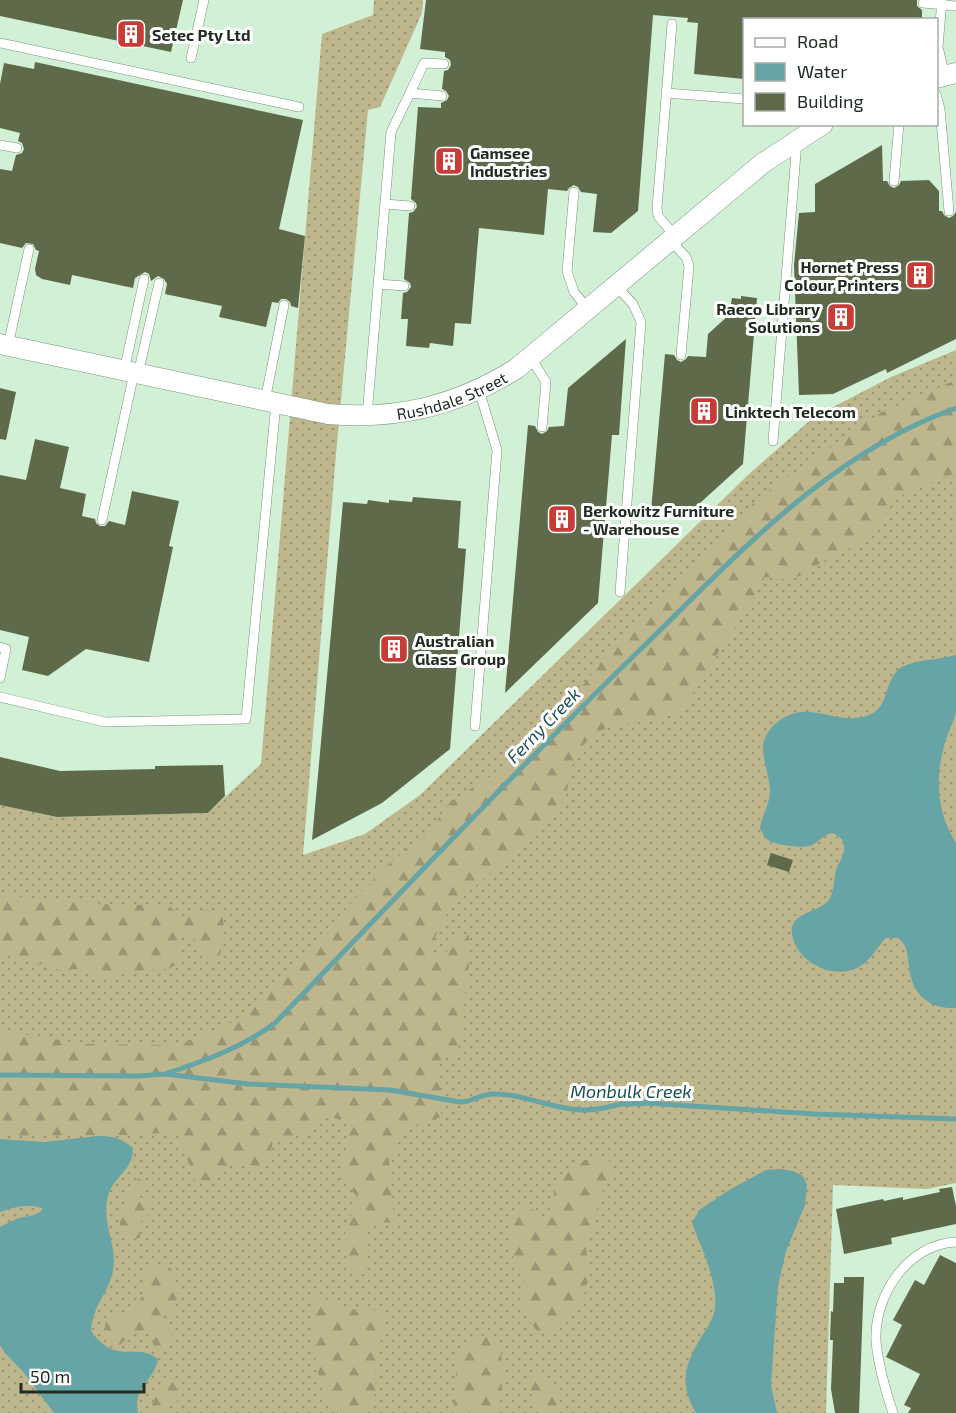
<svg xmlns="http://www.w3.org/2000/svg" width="956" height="1413" viewBox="0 0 956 1413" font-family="'Exo 2',sans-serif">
  <defs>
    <pattern id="grass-dots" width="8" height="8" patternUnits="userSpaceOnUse" patternTransform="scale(1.5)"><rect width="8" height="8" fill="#beb78e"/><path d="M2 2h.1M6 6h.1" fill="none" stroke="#9a9574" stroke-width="1.8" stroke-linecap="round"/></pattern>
    <pattern id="forest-firs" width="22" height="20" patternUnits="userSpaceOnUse" patternTransform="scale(1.5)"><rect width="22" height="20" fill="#beb78e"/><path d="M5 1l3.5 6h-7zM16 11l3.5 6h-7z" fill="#9a9574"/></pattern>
  </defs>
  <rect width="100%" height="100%" fill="#d2f0d5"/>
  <path fill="url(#grass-dots)" d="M374,0H423L422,13L380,107L368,110L336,454L303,855L365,834L420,795L749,474L814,417L891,377L956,350V1183L927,1189L833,1185L826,1413H0V805L57,817L208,813L261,764L322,34L373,15Z"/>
  <path fill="url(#forest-firs)" d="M956,380V473L897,497L881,520L871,539L831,557L792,580L765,577L744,614L721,648L690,698L674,713L656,720L615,725L594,733L581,748L569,772L567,794L551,816L478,884L457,900L446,916L428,950L446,956L451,936L469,935V965L458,1051L440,1062L441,1117L407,1128L389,1158L394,1224L387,1222L369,1226L365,1240L369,1263L364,1275L349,1265L342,1242L357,1197L341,1178L351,1120L323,1117L307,1134L273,1142L269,1157L256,1169L231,1161L215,1181L195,1180L178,1132L126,1135L0,1136V1031L87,1044L178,1045L241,1019L282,981L327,929L384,868L432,828L450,802L500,770L547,711L584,684L614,646L716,546L758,498L882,412Z
    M0,895L115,905H167L186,919L199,910L221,911C226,926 223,944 219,958L204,957L195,939L185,934L178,938L181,962L168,969L142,970L98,980L79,969L60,970L10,955L0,957Z
    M593,1156L608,1158L612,1171L601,1195L586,1248L590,1272L582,1302L555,1330L539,1333C521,1314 520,1302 525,1278L513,1257L510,1221L517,1204L532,1209L540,1221C554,1211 550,1202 556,1187C563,1172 580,1164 593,1156Z
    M139,1178L147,1186L139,1197L149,1200L151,1212L139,1223L140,1238L125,1240C118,1224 117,1218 130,1205L127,1191Z
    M153,1264L171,1268L178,1291L174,1311L158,1317L172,1335L168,1349L154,1351L152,1335L146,1329L129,1336L120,1345L107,1341L105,1323L108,1314L127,1317L137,1306L145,1291L142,1276Z
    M314,1297C327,1297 327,1300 337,1305C351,1311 368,1310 382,1311L383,1327L375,1374L376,1392L366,1413H335C311,1372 313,1343 314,1297Z
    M489,1333L499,1338C502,1361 506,1391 495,1413H453L457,1360L472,1341Z
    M538,1373L543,1379L551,1380L559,1390L557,1413H544L532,1396L528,1378Z
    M165,1377L177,1384L178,1400L167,1409L166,1413H150L154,1398Z"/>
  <path fill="#66a4a5" d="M956,655C956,673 956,693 956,711C954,722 947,734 944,746C935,778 937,814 956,843V1008C929,1009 912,995 909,967C907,954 909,947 898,938H886C876,948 871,961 857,968C833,980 796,962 792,934C789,913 816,913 827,902C835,894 833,878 837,867C840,861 845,853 844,846C844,839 838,835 832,833C823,835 820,841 812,845C805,849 775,845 768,840C764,837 762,832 760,828C762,816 769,805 770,793C770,777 763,762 763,747C765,725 790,709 810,712C830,714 850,723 869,715C891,707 883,678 902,667C917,659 939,660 956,655Z
    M98,1136C113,1136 121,1138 133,1148C132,1173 114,1175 108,1196C101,1225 118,1245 113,1270C109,1293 93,1304 91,1331C117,1367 135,1341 158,1359C154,1382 133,1385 138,1413H54L24,1373L5,1353L0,1345V1227C6,1224 13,1220 19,1218C29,1215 36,1217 43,1209C30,1202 13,1208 0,1212V1139L45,1142Z
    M781,1169L793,1171L803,1176L807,1185L805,1205L786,1251L778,1286L771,1385L777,1413H696C679,1383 684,1365 702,1336C708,1327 714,1318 715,1307C718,1283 701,1246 692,1223L699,1210L731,1189L766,1170Z"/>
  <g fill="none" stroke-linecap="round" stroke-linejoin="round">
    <path stroke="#66a4a5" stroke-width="5" d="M165,1074C203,1061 242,1048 275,1023C397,897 518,768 645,645C737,555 831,452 956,408
      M0,1075L138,1076L165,1074L248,1084L390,1090L460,1102C471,1102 480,1095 491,1094C522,1093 552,1109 582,1110C597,1111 609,1106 623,1104C631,1104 639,1104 646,1103L814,1114L956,1119"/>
  </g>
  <path fill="#5f6a4b" d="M0,0H183L171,52L0,16Z
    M426,0H917V6L922,10V20H744V79L694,74L698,23L687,22L688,18L653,15L638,211L611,233L593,232L597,194L581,192L578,187L574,185L569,188L567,191L548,189L544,235L479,228L471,324L455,323L453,346L430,343L429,348L406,346L408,319H401L403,293L407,292L411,287L410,283L404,279L409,213L413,212L417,207L416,203L411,199L418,107L441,108V103L447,100L449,96L446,91L442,89L444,71L448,70L451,65L450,60L445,57V52L420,49Z
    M35,62L303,120L279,229L305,236L298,308L291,306L290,302L286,299H281L278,303L272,302L266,327L219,317L222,306L165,294L167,284L164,279L158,276L151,281L149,274L145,272L135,278L133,288L72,275L70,285L42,279L36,275L35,269L39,251L36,250L33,244L26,243L22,248L0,243V169L12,171L16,155L22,153L24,149L22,143L18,141L20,133L0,128V84L4,63L34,69Z
    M882,145L883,181H887L890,186L894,188L899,185L901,181L929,180L939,191V211H942L944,215L949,218L953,216L956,212V339L887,373L886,369L833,394L799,395L794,265L799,213L815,212V184Z
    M741,296L757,298L743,464L688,514L651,511L665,354L674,355L677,360L681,362L686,359L688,356L706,357L708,334L729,315L732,298L741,299Z
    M626,339L619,435H612L598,603L505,693L528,425L535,426L538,432L542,434L547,431L549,427L564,426L568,388Z
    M0,388L16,392L6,440L0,439Z
    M35,439L69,447L60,488L86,494L82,516L95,519L96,523L100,526H105L109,521L125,525L132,491L179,501L169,546L173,547L149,662L86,649L48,676L22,670L29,637L0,630V475L26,480Z
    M413,497L461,501L458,548L466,549L450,749L382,803L312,840L343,502L367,504L368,500L389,503V500L412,502Z
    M0,757L60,771L155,769V766L223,765L225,796L208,813L57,817L0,805Z
    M771,853L793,860L789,872L767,865Z
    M952,1187L956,1206V1224L891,1238L892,1244L844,1254L836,1209L883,1199L884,1201L903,1197V1200L940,1192L939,1189Z
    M940,1255L956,1263V1413H908L911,1408L904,1405L920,1374L886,1357L902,1325L893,1320L915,1280L924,1285Z
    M844,1277H864L859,1413H835L831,1389L833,1340H830L831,1311L833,1312L834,1283H844Z"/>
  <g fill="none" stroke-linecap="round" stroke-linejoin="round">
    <g stroke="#79947b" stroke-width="10">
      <path id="lane" d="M942,0L938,47L945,76
        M923,3L956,6
        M672,24L657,208L658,216L675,236
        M0,43L299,107
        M191,58L204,0
        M410,93L424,63L444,64
        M666,93L744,99
        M936,94L940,109L949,211
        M0,145L17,148
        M894,181L899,124
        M574,192L567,271L574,292L588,309
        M385,204L410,206
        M670,240L686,257L689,266L681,355
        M378,284L404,286
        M616,286L633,304L641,322L620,592
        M8,346L29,249
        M531,358L546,382L542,427
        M124,371L144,279
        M138,374L159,283
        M265,401L284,305
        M367,416L391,132L410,93L442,96
        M773,441L797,141
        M102,520L134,373
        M0,647L6,649L0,678
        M0,697L105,722L246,719L276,403
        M475,726L497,450L479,390
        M893,1413C886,1392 878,1363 876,1341C874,1295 908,1244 956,1242"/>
    </g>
    <g stroke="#79947b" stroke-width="21">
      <g id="street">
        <path d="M936,78L956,73"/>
        <path id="s1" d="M0,344L328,414C398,420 456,406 516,369L763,163L823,124"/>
      </g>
    </g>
    <use href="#lane" stroke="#fff" stroke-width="9"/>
    <use href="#street" stroke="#fff" stroke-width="20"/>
  </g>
  <defs>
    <g id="building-square" transform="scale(1.5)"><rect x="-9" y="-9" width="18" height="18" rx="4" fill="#c93b37" stroke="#fff"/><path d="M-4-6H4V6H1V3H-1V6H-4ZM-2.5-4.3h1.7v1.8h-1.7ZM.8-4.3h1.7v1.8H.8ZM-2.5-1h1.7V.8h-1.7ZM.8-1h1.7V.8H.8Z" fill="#fff"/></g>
  </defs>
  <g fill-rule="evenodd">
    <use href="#building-square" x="131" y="34"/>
    <use href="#building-square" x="449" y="161"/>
    <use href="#building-square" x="920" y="275"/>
    <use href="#building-square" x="841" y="317"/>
    <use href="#building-square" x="704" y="411"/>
    <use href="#building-square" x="562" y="519"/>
    <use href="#building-square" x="394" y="649"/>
  </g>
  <g text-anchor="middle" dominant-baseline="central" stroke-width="6" stroke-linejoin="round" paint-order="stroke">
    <g font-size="16" font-weight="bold" fill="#212c22" stroke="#fff" text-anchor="start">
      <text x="152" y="34">Setec Pty Ltd</text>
      <text x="470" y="152">Gamsee<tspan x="470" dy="18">Industries</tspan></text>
      <text x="899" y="266" text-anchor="end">Hornet Press<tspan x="899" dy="18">Colour Printers</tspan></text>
      <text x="820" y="308" text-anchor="end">Raeco Library<tspan x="820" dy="18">Solutions</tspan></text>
      <text x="725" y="411">Linktech Telecom</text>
      <text x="583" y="510">Berkowitz Furniture<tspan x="583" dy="18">- Warehouse</tspan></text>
      <text x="415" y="640">Australian<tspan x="415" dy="18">Glass Group</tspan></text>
    </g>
    <g font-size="16" fill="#212c22" stroke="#fff">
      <text stroke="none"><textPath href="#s1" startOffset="462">Rushdale Street</textPath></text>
    </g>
    <g font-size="18" font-style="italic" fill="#1a5151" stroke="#fff">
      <text transform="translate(543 725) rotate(-46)">Ferny Creek</text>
      <text x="631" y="1091">Monbulk Creek</text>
    </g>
  </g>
  <rect x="743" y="18" width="195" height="108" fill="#ffffff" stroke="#a6aba7" stroke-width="1.5"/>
  <rect x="755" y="38" width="30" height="9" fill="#ffffff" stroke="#a6aba7" stroke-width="1.5"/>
  <text x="797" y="48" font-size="18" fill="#212c22">Road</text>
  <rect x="755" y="63" width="30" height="18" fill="#66a4a5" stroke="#a6aba7" stroke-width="1.5"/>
  <text x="797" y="78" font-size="18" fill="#212c22">Water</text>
  <rect x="755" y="93" width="30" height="18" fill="#5f6a4b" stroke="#a6aba7" stroke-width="1.5"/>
  <text x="797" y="108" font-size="18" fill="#212c22">Building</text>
  <path d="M21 1383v9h123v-9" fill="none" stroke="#212c22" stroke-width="3"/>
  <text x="30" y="1383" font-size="18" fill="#212c22" stroke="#ffffff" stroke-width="4.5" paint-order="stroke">50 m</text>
</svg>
